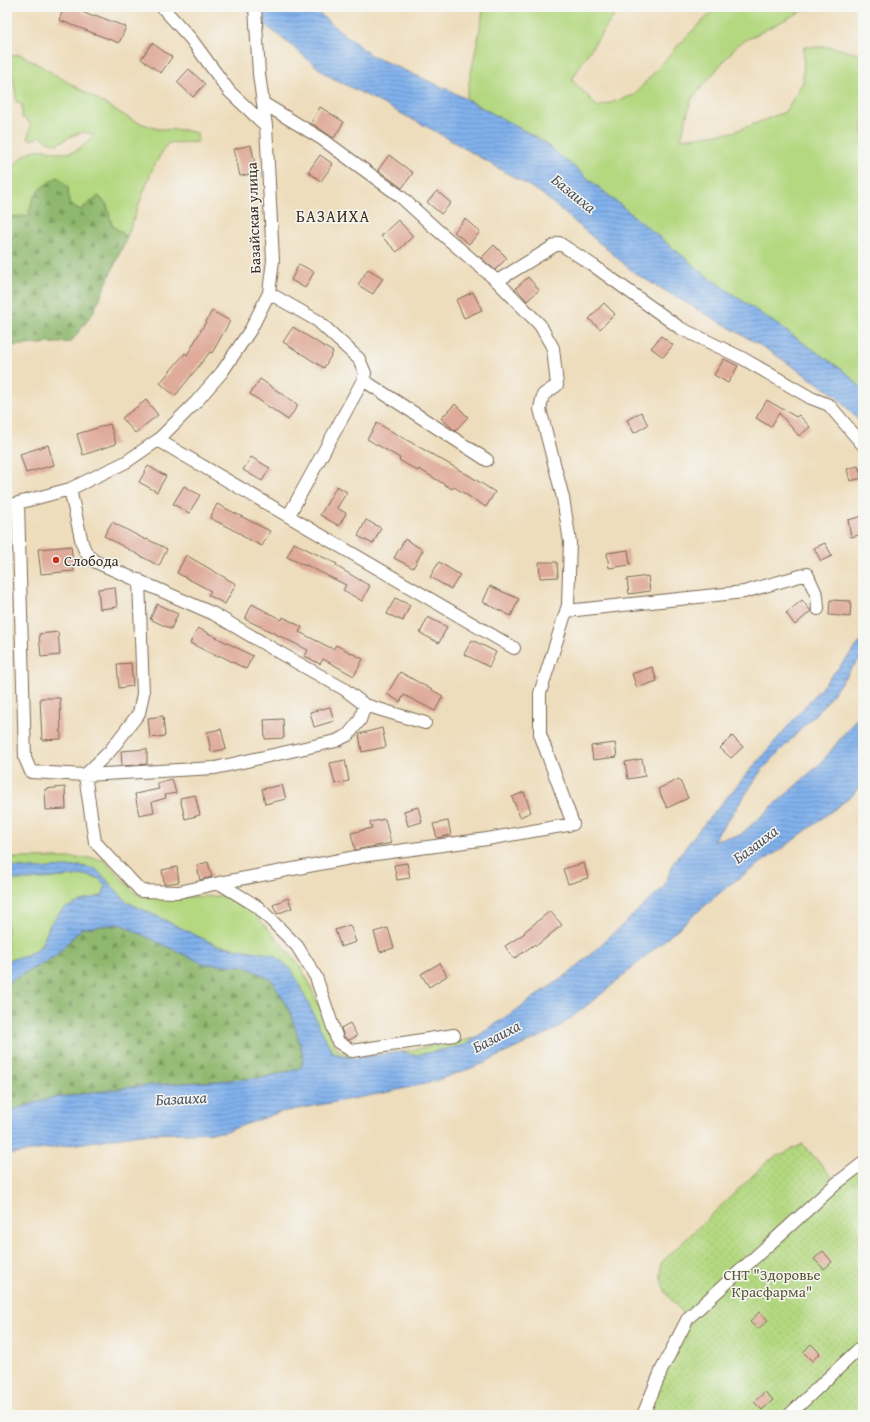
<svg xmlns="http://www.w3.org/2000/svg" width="870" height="1422" viewBox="0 0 870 1422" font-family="'Gentium Book Plus',serif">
  <defs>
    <pattern id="forest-firs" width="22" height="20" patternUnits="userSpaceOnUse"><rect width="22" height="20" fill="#8fb86e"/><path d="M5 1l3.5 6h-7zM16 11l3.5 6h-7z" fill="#76965a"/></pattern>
    <pattern id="garden-dots" width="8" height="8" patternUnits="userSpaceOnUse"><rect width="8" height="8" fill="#b4d880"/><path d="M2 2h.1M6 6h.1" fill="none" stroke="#9cba6e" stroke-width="1.8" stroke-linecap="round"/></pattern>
    <pattern id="water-rules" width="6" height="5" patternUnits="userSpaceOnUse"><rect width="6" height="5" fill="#81b1ec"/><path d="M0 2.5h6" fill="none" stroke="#6b90bf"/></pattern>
  </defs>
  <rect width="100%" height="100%" fill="#f6f6f2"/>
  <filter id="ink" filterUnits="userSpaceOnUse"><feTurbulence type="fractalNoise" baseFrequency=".025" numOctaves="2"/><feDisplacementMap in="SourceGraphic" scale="8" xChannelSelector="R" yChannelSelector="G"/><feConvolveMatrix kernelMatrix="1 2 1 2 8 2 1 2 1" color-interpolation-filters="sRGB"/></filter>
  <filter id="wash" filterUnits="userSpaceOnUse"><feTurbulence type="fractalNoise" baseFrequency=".012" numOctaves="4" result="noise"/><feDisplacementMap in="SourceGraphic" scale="16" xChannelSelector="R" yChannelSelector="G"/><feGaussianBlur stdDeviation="0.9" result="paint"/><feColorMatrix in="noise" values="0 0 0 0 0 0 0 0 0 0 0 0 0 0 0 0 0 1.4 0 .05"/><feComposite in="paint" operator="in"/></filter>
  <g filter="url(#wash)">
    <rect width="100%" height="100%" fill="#eeddbc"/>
    <path fill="#b4d880" stroke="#78814f" d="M484,7H620L584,59L572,80L598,107L634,95L681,42L717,7H818L802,11L738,44L691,100L681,139L733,132L785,112L803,82L804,47H831L863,55V389L844,371L708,277L541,140L466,99Z
      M20,54L134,121L158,129L183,130L197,133L198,142L168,143L162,152L151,172L127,237L112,225L107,205L99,196L80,210L69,203L68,187L29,216L7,217V178C13,163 29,146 47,150C57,152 64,155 75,151C82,148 89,141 94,135L84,132L74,135L57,144L47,141L41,136L32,140L28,138L31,126L26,119L22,118V104L16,102C16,91 14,80 10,70C9,65 7,62 7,57Z
      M7,858H91L104,860L136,894L180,897L225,896L254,913L297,962L308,980L337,1049L353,1058L333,1053L321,1030L274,955L216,945L127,902L96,869H36L7,867Z
      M84,875L98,878L106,885L102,896L85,900L50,924L46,935L39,948L23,957L7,960V880H29Z
      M476,1038L465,1045L417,1055L400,1052Z"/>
    <path fill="url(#forest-firs)" stroke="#657146" d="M58,177L68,187L69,203L80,210L99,196L107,205L112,225L127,237L93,313L71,342L7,346V217L29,216C31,194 40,187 58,177Z
      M120,924L204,964L245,966L272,980L291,1013L303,1055L302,1065L298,1069L262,1078L139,1086L52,1098L9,1111L7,1110V983L54,957L82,928Z"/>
    <path fill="url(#garden-dots)" stroke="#78814f" d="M803,1144L837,1183L863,1163V1415H643L688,1318C671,1299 658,1291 661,1263L768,1161Z"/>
    <path fill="url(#water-rules)" stroke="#5e6e85" d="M243,7H311L370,55L451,91L541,140L708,277L844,371L863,389V425L834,394L765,348L636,274L541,193L433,130L327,75L288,43Z
      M863,639V656L851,669L825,704L761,771L731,816L713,840L740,835L821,763L863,710V781L853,795L787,845L729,885L610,987L557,1029L477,1066L429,1083L384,1093L281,1112L224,1132L140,1134L7,1155V1110L9,1111L52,1098L140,1086L262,1078L298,1069L302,1065L303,1055L291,1013L272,980L245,966L204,964L120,924L82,928L54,957L7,983V960L23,957L39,948L46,935L50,924L63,909L85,900L102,896L106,886L98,878L84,875L29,880H7V867L36,869L81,866L96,869L127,902L216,945L274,955L292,970L321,1030L333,1053L353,1058L400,1052L417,1055L465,1045L571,972L664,887L674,862L698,831Z"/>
    <g id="blocks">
      <path fill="#dfaa99" d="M64,7H70L94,17L95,15L126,27L119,43L59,20Z
        M152,43L172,57L161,73L141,59Z
        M189,69L205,84L193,97L177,82Z
        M320,107L344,122L334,138L311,123Z
        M251,145L257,173L240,176L234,149Z
        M320,155L333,164L321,181L308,172Z
        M389,155L413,173L402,188L378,170Z
        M437,191L451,203L441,214L427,202Z
        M465,219L480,232L469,244L454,232Z
        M398,220L413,236L397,252L381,236Z
        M494,245L507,258L495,270L481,258Z
        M299,264L314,272L305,288L291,280Z
        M368,269L383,278L373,294L358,285Z
        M528,277L539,290L527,301L516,288Z
        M473,292L482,310L464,318L456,300Z
        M604,303L615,314L600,329L589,319Z
        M212,311L230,321L212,353L210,352L175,396L160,383L185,353L187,355Z
        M293,327L333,352L324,368L283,342Z
        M661,336L673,345L663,357L651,348Z
        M724,359L738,366L728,383L714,375Z
        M260,379L298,405L288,420L250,394Z
        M146,400L158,415L135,433L122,418Z
        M767,400L796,417L799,415L810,427L799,436L779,413L771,427L756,418Z
        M455,404L468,417L455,431L441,418Z
        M641,412L648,425L634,433L627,420Z
        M377,423L470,476L495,492L486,507L454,487L452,489L419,469L418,471L399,460L400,458L367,439Z
        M110,424L116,444L83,455L77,434Z
        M48,445L54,465L26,473L20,454Z
        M251,457L270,468L262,481L243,470Z
        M148,466L166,476L157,492L139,482Z
        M858,466L862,478L850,481L847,469Z
        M184,486L200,495L189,513L173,504Z
        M337,486L347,492L337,508L346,513L339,526L320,515Z
        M217,504L270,531L262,546L242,536L243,535L210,518Z
        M863,516V534L851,537L848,520Z
        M366,520L381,528L373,544L358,536Z
        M112,522L146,540L147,539L167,549L159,566L104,536Z
        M405,539L423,550L413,568L394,558Z
        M294,543L337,564L336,566L370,586L362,601L343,590L346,585L306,565V566L287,557Z
        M825,543L832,556L821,561L814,548Z
        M71,546L74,571L41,574L38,549Z
        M628,550L630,565L609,568L607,553Z
        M186,555L236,584L225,604L208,595L211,591L177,573Z
        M439,562L460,575L451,589L430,577Z
        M539,562H557L558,577L540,578Z
        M648,576L650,591L629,594L627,579Z
        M490,586L519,599L511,616L483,602Z
        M115,587L117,607L100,609L98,589Z
        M395,598L410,605L403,621L387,614Z
        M802,600L811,611L795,625L786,613Z
        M830,600L851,601L850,617L829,615Z
        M157,604L178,614L171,629L150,619Z
        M252,604L282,620L283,617L302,627L299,632L333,649L336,645L363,659L354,676L323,659L320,664L305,656L308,650L245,619Z
        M428,617L447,627L439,643L420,633Z
        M198,628L253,656L246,669L219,655L218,657L190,643Z
        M58,632L60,655L41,657L39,634Z
        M472,640L496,652L489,667L464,654Z
        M131,663L133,686L119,688L117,664Z
        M652,667L657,681L637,688L632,674Z
        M400,672L443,696L435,711L404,695L400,702L387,694Z
        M40,698H60L61,739L42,740Z
        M330,707L334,721L314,727L310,712Z
        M163,716L165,736L150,738L148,718Z
        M283,719L284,738L265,739L264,720Z
        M382,728L386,747L362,752L359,734Z
        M221,729L226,749L211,752L207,732Z
        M732,736L743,747L731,758L720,748Z
        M615,743L617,757L593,760L591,746Z
        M147,749V764L122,766L121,751Z
        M642,759L645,776L628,779L625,762Z
        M345,760L349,781L335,784L330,763Z
        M172,779L176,793L165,795L166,798L152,802L154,812L139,815L135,794L159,789L157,783Z
        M679,779L688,798L667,808L658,789Z
        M282,785L286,799L265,804L262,789Z
        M65,787L66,809L46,810L45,789Z
        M524,792L531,812L520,817L512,797Z
        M195,795L200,815L185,819L180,798Z
        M418,807L422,822L408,826L404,811Z
        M385,819L391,843L355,850L351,833L372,828L370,822Z
        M448,821L451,835L437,838L433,824Z
        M208,862L212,877L200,880L197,865Z
        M407,863L410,878L397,880L394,865Z
        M584,863L588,878L568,884L563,869Z
        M177,867L179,882L164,884L162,870Z
        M288,898L292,908L277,914L273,905Z
        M550,911L562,925L536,946L535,944L514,959L505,946L525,933L524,932Z
        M350,925L356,942L341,947L335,930Z
        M388,928L394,948L380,952L374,932Z
        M440,963L447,976L429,987L421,974Z
        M350,1023L357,1036L349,1040L344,1037L341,1028Z
        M823,1251L832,1262L824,1269L814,1259Z
        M759,1312L768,1320L758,1329L750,1322Z
        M811,1344L820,1353L812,1361L803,1352Z
        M765,1392L773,1400L762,1410L754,1402Z"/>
    </g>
  </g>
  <g filter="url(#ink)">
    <use href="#blocks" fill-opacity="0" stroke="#7a6955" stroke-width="1"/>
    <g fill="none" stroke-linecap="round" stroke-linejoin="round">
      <g stroke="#7a6955" stroke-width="14">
        <path id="street" d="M162,7L191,39L229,91L266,126
          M497,281L559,243L594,266L680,328L742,358L811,398L829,405L863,445
          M269,293L318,321L359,359L365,373L363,380L289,515
          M363,380L487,460
          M158,440L514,648
          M70,489L82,543C85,552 88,557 96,562L214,614L280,653L344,689L365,705L425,723
          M18,504L25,758L31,772L85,775L215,768L336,741L348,735L360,720L365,705
          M7,506L70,489L126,462L158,440L196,402L222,372L251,329L269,293L273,260L266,126L259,74L255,7
          M139,580L143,694L139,713L110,751L85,775L95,842L141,891L179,892L219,883L361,856L487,839L573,824L540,734V693L568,605L570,542L563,498L540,409L543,395L557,385L553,348L540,325L497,281L435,228L400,196L322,139L263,103
          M567,611L744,592L807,574L817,596L818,609
          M219,883L258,907L297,946L316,977L338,1042L352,1051L454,1035
          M643,1415L662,1369L688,1318L837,1183L863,1163
          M789,1415L863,1345"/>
      </g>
      <use href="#street" stroke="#fff" stroke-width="12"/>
    </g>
  </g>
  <circle fill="#c8321e" stroke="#f6f6f2" stroke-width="1.5" cx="56" cy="560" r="4"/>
  <g text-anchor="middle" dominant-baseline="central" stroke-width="3" stroke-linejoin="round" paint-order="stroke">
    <g font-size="15" fill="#3b2a1e" stroke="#f6f6f2">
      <text transform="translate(253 218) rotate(-92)">Базайская улица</text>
    </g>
    <g font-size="15" fill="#3b2a1e" stroke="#f6f6f2" text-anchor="start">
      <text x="64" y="560">Слобода</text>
    </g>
    <g font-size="15" fill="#595636" stroke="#f6f6f2">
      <text x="772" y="1274">СНТ "Здоровье<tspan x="772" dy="17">Красфарма"</tspan></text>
    </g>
    <g font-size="16" font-style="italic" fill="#50525c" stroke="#f6f6f2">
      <text transform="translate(574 193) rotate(39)">Базаиха</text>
      <text transform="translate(755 844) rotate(-37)">Базаиха</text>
      <text transform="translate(496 1036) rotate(-28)">Базаиха</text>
      <text transform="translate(181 1098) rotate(-3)">Базаиха</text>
    </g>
    <g font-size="16" letter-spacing="1" fill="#3b2a1e" stroke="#f6f6f2">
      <text x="333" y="216">БАЗАИХА</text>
    </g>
  </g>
  <rect width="870" height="1422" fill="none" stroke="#f6f6f2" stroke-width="24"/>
</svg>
